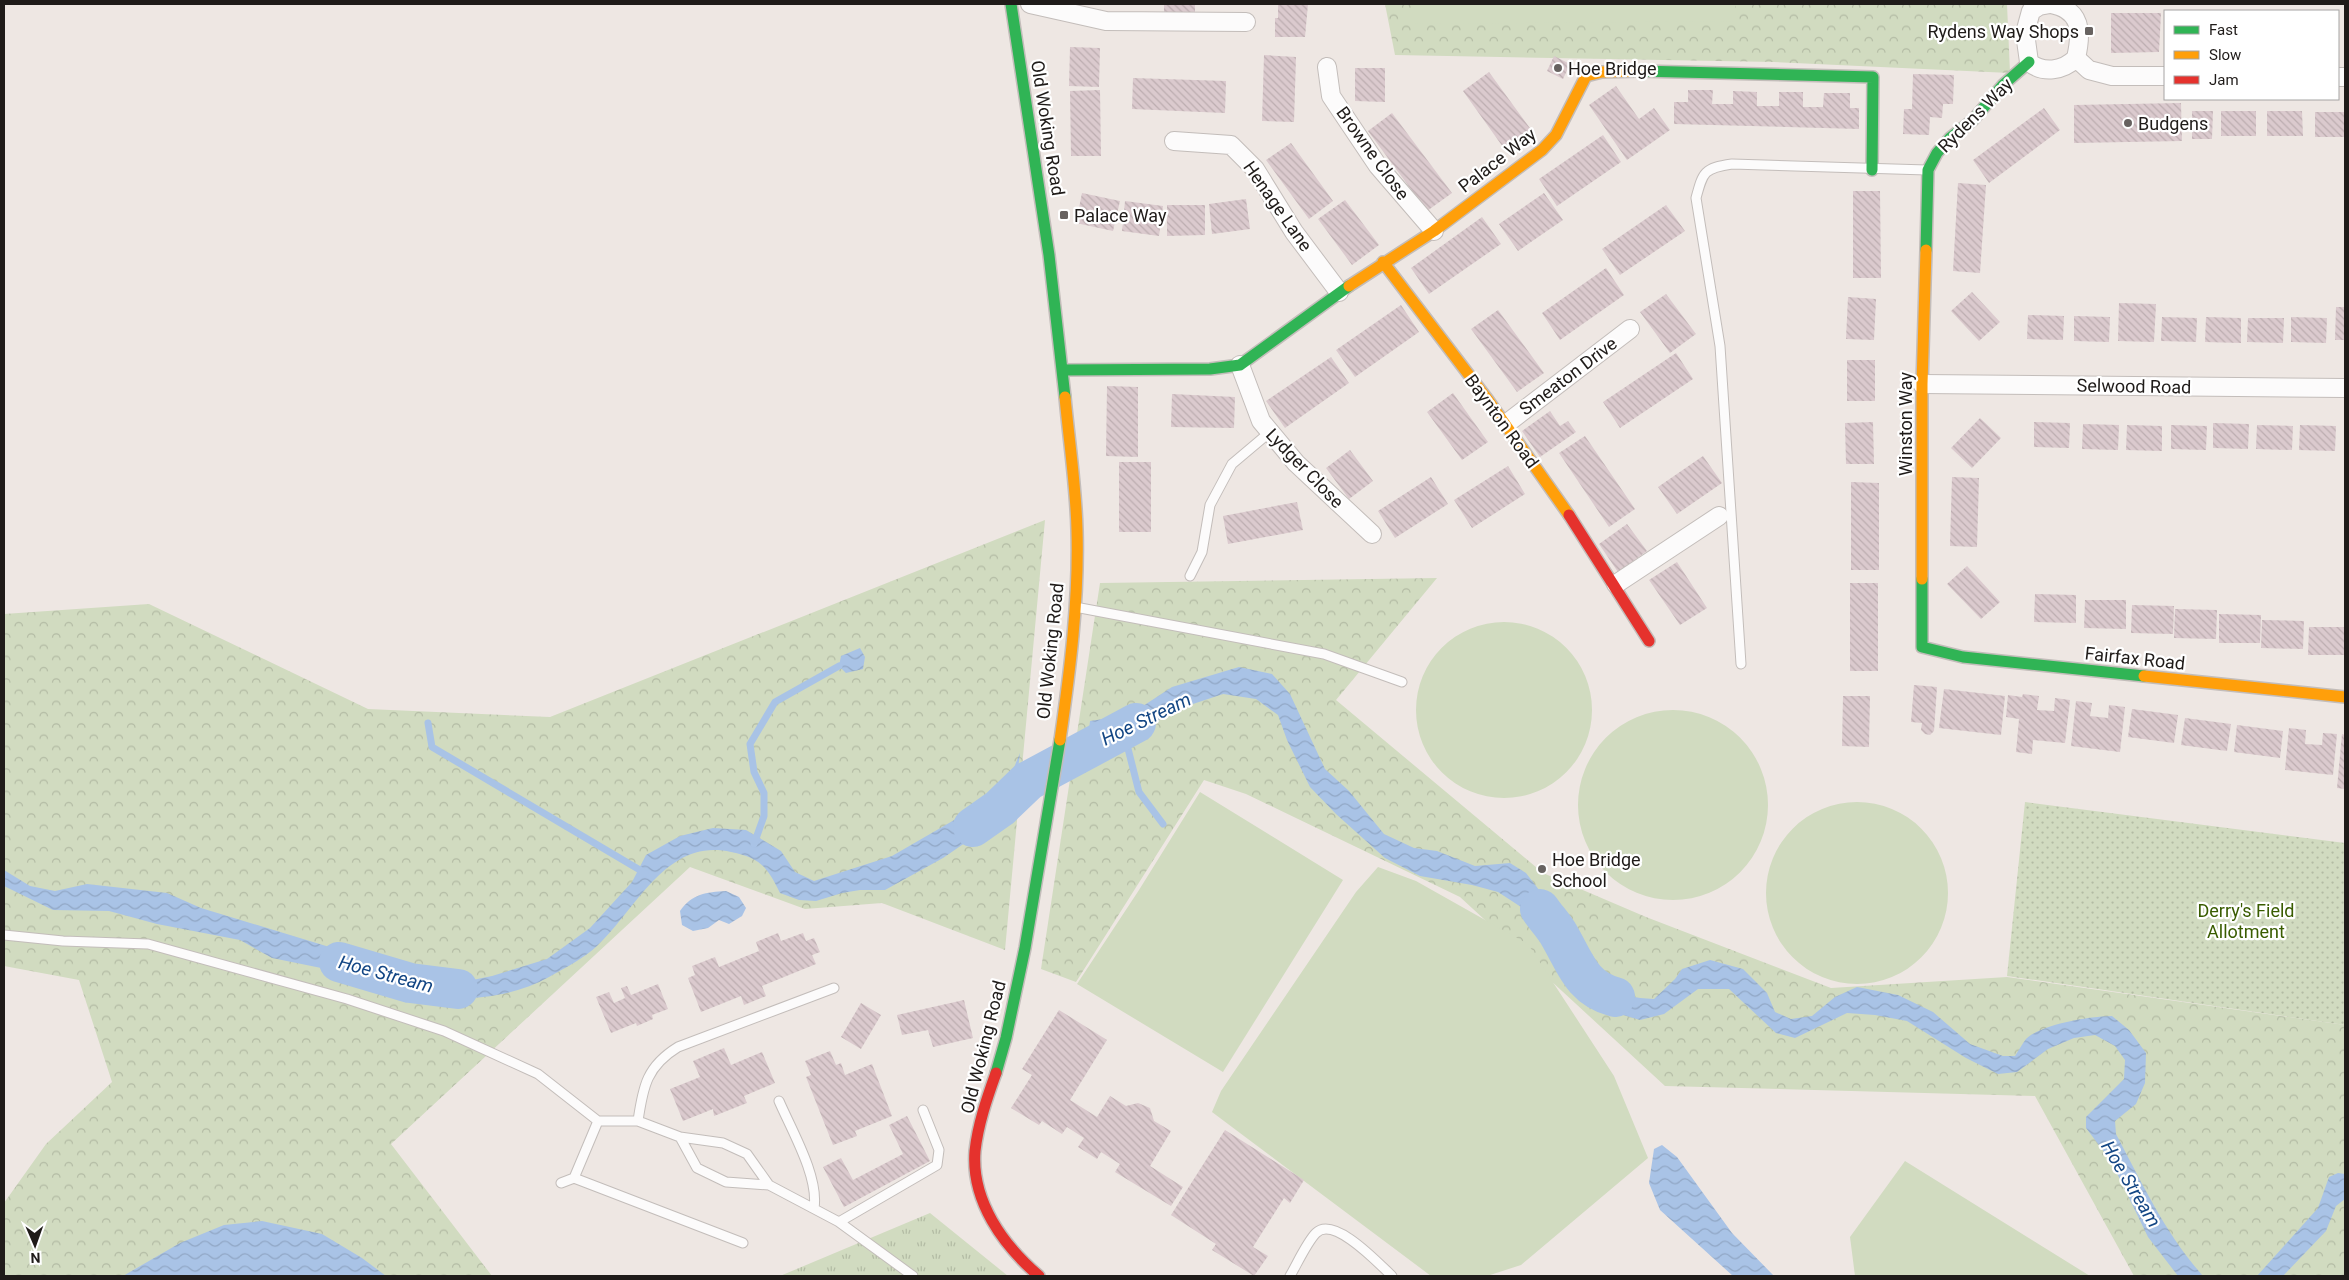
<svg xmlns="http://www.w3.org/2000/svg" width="2349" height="1280" viewBox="0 0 2349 1280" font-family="Roboto,sans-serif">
  <defs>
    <pattern id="grass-tufts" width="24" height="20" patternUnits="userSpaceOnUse" patternTransform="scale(1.25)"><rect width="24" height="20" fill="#d1dbc0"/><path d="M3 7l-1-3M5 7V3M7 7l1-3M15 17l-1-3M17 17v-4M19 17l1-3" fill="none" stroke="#b3bba4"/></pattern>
    <pattern id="forest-crowns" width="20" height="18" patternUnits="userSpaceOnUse" patternTransform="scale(1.25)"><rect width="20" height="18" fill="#d1dbc0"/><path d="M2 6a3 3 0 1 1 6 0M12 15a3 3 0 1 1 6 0" fill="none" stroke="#b3bba4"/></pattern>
    <pattern id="garden-dots" width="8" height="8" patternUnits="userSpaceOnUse" patternTransform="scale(1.25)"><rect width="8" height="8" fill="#d1dbc0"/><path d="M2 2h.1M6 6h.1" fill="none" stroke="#b3bba4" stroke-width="1.8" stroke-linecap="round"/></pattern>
    <pattern id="water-waves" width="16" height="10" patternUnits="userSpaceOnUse" patternTransform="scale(1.25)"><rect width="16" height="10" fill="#a9c3e6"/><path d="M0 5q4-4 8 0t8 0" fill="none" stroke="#91a7c5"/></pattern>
    <pattern id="building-back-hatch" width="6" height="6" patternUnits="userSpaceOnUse" patternTransform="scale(1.25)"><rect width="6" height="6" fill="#dbcace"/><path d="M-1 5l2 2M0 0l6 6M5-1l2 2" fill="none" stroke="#bcadb0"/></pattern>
  </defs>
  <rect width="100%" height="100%" fill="#eee7e3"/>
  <path fill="url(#grass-tufts)" d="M930,1213L1008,1276H780Z"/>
  <path fill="url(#forest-crowns)" d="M1385,4H2007L2010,73L1774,62L1395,55Z
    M1045,520L1005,950L882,903L805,909L690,867L391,1144L492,1276H4V1203L46,1144L112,1082L79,980L4,966V614L149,604L368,709L550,717Z
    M1437,578L1336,700L1543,873L1646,917L1831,988L2007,977L2345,1025V1276H2134L2035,1096L1665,1086L1460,897L1246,794L1204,780L1076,982L1041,969L1100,583Z"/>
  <path fill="url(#garden-dots)" d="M2025,802L2345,843V1025L2007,976Z"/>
  <path fill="#d1dbc0" d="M1413,4H1735V21L1413,24Z
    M1416 710a88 88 0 1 1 176 0a88 88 0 1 1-176 0Z
    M1578 805a95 95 0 1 1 190 0a95 95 0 1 1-190 0Z
    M1200,792L1343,880L1223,1072L1077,984L1139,890Z
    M1766 893a91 91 0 1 1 182 0a91 91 0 1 1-182 0Z
    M1378,867L1416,881L1528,944L1614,1076L1648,1158L1521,1265L1487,1276H1431L1212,1112L1221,1091L1356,892Z
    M1905,1161L2090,1276H1855L1850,1237Z"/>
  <path fill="url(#water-waves)" d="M860,648L865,657L863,669L846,673L839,666L841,656Z
    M1239,667L1272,674L1290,694L1325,769L1349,791L1384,834L1414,848L1437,851L1475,866L1510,863L1526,873L1583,947L1560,960L1556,947L1521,907L1498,892L1472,885L1420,876L1385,858L1336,814L1310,787L1287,740L1278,715L1256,699L1223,694L1184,707L1137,731L1085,763L1090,721L1123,716L1143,706L1172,687Z
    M1020,753L1013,810L943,858L885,890H860L842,893L816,901L799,900L780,893C767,867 761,858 731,852C666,837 636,910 597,946C584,958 565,968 549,977C505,1002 447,1002 398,993L408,973L458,983L492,976L547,959L590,928L632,882L646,855L680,836L713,828L746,830L781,851L795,872L814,881L892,856L968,812L1006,787Z
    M4,870L30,886L55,891L87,884L167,893L201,908L395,967L386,990L331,970L272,958L240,940L157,924L109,911L53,910L4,886Z
    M726,891L739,897L746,908L742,916L729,924L719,920L708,928L693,931L682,925L680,911C692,894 706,892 726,891Z
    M1592,954C1610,988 1613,997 1654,999L1675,979L1682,969L1710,960L1743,969L1767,993L1775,1012L1791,1019L1812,1016L1835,997L1857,987L1898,995L1933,1012L1970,1044L2003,1056H2015C2019,1050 2022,1044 2026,1039C2041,1024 2092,1016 2112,1016L2129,1030L2146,1053L2145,1083L2136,1104L2115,1121L2116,1134C2143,1185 2165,1233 2203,1276H2178L2148,1237L2111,1161L2086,1128V1117L2124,1079L2125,1060L2115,1046L2095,1035L2074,1038L2048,1049L2017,1072L1998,1074L1966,1058L1907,1021L1875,1015L1847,1013L1795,1038L1776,1033L1729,989H1698L1664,1014L1640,1020L1606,1010L1583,995L1564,970Z
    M1662,1145L1677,1157L1732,1233L1774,1276H1733L1660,1210L1649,1183L1654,1149Z
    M2338,1173L2345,1174V1199L2336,1206L2326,1231L2283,1276H2257L2318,1208L2329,1177Z
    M262,1221L322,1234L362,1258L386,1276H123L180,1243L224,1225Z"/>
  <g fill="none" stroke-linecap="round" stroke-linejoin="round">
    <path stroke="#a9c3e6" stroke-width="7" d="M428,723L432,747L645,873
      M1123,729L1139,792L1163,824
      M754,844L764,816V793L754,772L750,744L775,702L839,666"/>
    <path stroke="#a9c3e6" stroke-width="40" d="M973,827L1000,808L1028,781L1136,723
      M1540,909C1546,918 1554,926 1559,935C1575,962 1581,988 1615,997
      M339,962L410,983L458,989"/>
  </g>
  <path fill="url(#building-back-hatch)" d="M1164,4H1195V16L1164,15Z
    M1278,4H1308L1305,37H1275V18H1278Z
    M2111,13H2161L2159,52L2111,53Z
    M1070,47L1100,48L1099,87L1069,86Z
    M1264,55L1296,57L1294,122L1262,121Z
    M1554,56L1570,64L1563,79L1547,71Z
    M1355,68H1385V102L1355,101Z
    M1489,72L1535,135L1508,154L1463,91Z
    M1913,74L1954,75L1953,104H1943L1942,118L1930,117L1929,135L1903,134L1904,109H1912Z
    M1133,78L1226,81L1225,113L1132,109Z
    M1616,86L1639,119L1654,108L1670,130L1627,160L1589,105Z
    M1100,90L1101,156H1071L1070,91Z
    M1688,90H1713L1712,104H1733V91L1757,92V106H1779V92H1803V107H1823L1824,93H1850V108H1859V129L1674,124V102H1688Z
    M2181,103L2182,141L2074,143V105Z
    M2044,108L2060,130L1989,183L1973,160Z
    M2192,111H2213L2212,139H2192Z
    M2221,111H2256V136H2221Z
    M2267,111H2302L2303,136H2267Z
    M2315,112H2345V137H2315Z
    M1392,113L1452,193L1427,211L1368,131Z
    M1603,135L1621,162L1557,206L1539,179Z
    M1291,143L1333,201L1309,219L1266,160Z
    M1958,183L1986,185L1980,273L1953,271Z
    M1853,191H1880L1881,278H1853Z
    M1082,193L1120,201L1113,231L1076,223Z
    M1544,193L1563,220L1518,251L1499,224Z
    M1246,199L1250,229L1212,234L1209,204Z
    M1345,200L1379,245L1352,265L1318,219Z
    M1125,201L1163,206L1159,236L1122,231Z
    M1167,205H1205V235L1167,236Z
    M1666,205L1685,231L1620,275L1602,249Z
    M1482,217L1501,244L1429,294L1411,268Z
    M1606,268L1624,295L1560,340L1542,313Z
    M1972,292L2000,322L1979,341L1951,311Z
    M1666,294L1696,334L1670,353L1640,312Z
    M1848,297L1876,299L1874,340L1846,339Z
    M2119,303L2156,304L2154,342L2118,341Z
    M1401,305L1419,332L1355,377L1336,350Z
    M2336,307H2345V340H2335Z
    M1498,310L1544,373L1517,392L1471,329Z
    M2028,315L2064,316L2063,340L2027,339Z
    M2074,316L2110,317L2109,342L2074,341Z
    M2162,317L2197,318L2196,342L2161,341Z
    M2206,317L2241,318V343L2205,342Z
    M2291,317L2327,318L2326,343L2291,342Z
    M2248,318H2284L2283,343L2247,342Z
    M1676,353L1693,379L1620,428L1603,402Z
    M1331,357L1349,383L1285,428L1266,401Z
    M1847,360H1875V401H1847Z
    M1107,386L1138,387V457L1106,456Z
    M1453,393L1488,442L1462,460L1427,412Z
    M1172,394L1235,397L1234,428L1171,427Z
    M1550,411L1560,426L1568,421L1576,432L1540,457L1522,431Z
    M1980,418L2001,438L1972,468L1951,448Z
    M1873,422L1874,464H1846L1845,423Z
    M2034,422L2070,423L2069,448L2034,447Z
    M2213,423L2249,424L2248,449L2213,448Z
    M2083,424L2119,425L2118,450L2082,449Z
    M2127,425L2162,426V451L2126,450Z
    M2171,425L2207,426L2206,450L2171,449Z
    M2257,425L2293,426L2292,450L2256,449Z
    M2300,425L2336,426L2335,451L2299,450Z
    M1585,436L1635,509L1609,527L1559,453Z
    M1350,450L1373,481L1349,499L1326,468Z
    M1703,456L1722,483L1677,514L1658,487Z
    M1119,462H1151V532H1119Z
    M1508,466L1525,494L1472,528L1454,500Z
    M1431,477L1448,504L1395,538L1378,511Z
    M1952,477L1979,478L1977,547L1950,546Z
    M1851,482L1879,483V570H1851Z
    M1297,502L1303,530L1228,544L1223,516Z
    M1627,524L1647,551L1618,572L1599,544Z
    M1677,562L1707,608L1680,625L1649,580Z
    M1967,566L2000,602L1981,619L1947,584Z
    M1850,583H1878V671H1850Z
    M2035,594L2076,595V623L2034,622Z
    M2085,600H2126V629L2084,628Z
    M2132,605L2174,606L2173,634L2131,633Z
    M2175,609L2217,610L2216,639L2174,638Z
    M2219,614L2261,615L2260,643H2219Z
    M2262,620L2304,621L2303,649L2261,648Z
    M2309,627H2345V655H2308Z
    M1914,685L1937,687L1934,731L1930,735L1925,734L1921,730L1922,723L1911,722Z
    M1944,689L2005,696L2001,735L1939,728Z
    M2023,694L2039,696L2037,710L2054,711L2055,698L2070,700L2065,743L2033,740L2032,754L2016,752L2019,719L2006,717L2008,695L2022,697Z
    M1843,696H1870L1869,747L1842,746Z
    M2076,701L2092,703L2090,716L2108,718L2109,705L2125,707L2120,752L2071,746Z
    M2132,709L2178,715L2174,743L2128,737Z
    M2185,718L2231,724L2227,751L2181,745Z
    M2237,725L2283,731L2280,758L2234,752Z
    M2289,728L2306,730L2305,744L2322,745L2323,733L2337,734L2333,775L2285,770Z
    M2342,734L2345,735V789L2337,788Z
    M778,933L781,941L803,933L806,941L814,938L820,952L812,955L816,964L762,986L766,996L744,1005L741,996L701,1012L688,978L695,975L692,966L715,957L719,967L759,951L756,942Z
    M658,984L668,1009L652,1015L653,1019L637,1026L636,1023L611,1033L596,997L609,992L614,1003L625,998L621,988L627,986L631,995Z
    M964,1000L973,1038L933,1047L928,1030L902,1035L897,1015Z
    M861,1003L881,1015L861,1049L841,1037Z
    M1059,1010L1107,1040L1070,1100L1097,1117L1110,1096L1126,1106L1138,1103L1150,1108L1154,1121L1171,1131L1150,1166L1183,1187L1171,1206L1115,1172L1120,1164L1101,1152L1097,1159L1078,1147L1084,1138L1067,1127L1062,1134L1042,1121L1039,1125L1011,1108L1032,1075L1022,1069Z
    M724,1048L731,1065L762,1052L775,1083L744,1096L747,1103L714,1116L713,1109L683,1121L670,1089L700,1077L693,1061Z
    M830,1051L836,1065L841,1063L845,1075L872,1064L892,1116L855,1131L857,1136L833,1145L806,1077L811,1075L805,1061Z
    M907,1116L930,1161L844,1207L823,1167L841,1158L853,1180L903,1154L889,1125Z
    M1225,1130L1304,1180L1290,1203L1284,1198L1253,1247L1268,1256L1254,1276L1212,1250L1216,1244L1171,1215Z"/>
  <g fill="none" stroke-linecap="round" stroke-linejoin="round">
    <g stroke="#c3bdba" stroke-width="11">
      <path id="lane" d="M1190,576L1202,552L1210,505L1232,464L1270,432
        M1075,607L1324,654L1402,682
        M1741,664L1720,346L1696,198C1703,172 1704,168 1732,164L1927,170
        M4,935L63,941L148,944L347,999L444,1031L538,1074L598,1121H638L680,1137L723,1143L747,1154L769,1185
        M779,1101C792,1131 819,1177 814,1208
        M638,1121C643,1086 647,1066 678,1047L834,988
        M680,1137L697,1168L726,1182L769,1185L839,1222L913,1276
        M574,1178L743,1243
        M561,1183L574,1178L598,1121
        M839,1222L937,1165L939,1150L923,1110
        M1290,1276C1297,1264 1307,1242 1316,1233C1334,1215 1379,1264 1392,1276"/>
    </g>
    <g stroke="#c3bdba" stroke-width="20">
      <path id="street" d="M1030,4L1106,21L1246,22
        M2050,4L2039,6L2031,11L2025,33L2029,62C2043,74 2063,71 2076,58C2082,32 2082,10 2051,4
        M2076,58L2089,70L2112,76H2165
        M1327,67L1331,96L1378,166L1434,231
        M2338,77H2345
        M1174,141L1231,145L1255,169L1294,232L1339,292
        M1240,365L1261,421L1296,463L1372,534
        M1922,384L2345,388
        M1506,424L1630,329
        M1616,584L1719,516"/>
    </g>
    <g stroke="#c3bdba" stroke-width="14">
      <path id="fast" d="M1011,4L1049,255L1065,397
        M1639,71L1873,77L1872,170
        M1926,250L1928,170L1937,153L1950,138L1973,120L2003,85L2029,62
        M1063,370L1210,369L1240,365L1349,286
        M1922,579V647L1963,657L2144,676
        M996,1073L1006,1038L1025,948L1060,740"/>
    </g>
    <g stroke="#c3bdba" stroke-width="14">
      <path id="slow" d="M1383,262L1488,400L1569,515
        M1349,286L1434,231L1542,150L1556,135L1586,76L1602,72L1639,71
        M1922,579V384L1926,250
        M2144,676L2345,697
        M1060,740C1070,671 1079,600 1077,530C1076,486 1069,441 1065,397"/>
    </g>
    <g stroke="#c3bdba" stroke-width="14">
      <path id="jam" d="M1569,515L1649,641
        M996,1073C987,1098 978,1124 975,1151C971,1201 1003,1245 1039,1276"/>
    </g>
    <use href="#lane" stroke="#fcfbfb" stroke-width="9"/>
    <use href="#street" stroke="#fcfbfb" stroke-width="18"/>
    <use href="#fast" stroke="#30b455" stroke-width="11"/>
    <use href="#slow" stroke="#ff9f0a" stroke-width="11"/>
    <use href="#jam" stroke="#e5322d" stroke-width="11"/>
  </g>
  <g fill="#676260" stroke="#fff" stroke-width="2">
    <rect x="2084" y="26" width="10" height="10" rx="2.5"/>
    <circle cx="1558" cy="68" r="5"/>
    <circle cx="2128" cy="123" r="5"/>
    <rect x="1059" y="210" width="10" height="10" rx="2.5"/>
    <circle cx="1542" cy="869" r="5"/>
  </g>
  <g text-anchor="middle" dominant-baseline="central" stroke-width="4.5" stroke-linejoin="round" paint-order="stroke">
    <g font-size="18" fill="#1f1b19" stroke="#fff" text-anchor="start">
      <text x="2079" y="31" text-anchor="end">Rydens Way Shops</text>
      <text x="1568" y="68">Hoe Bridge</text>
      <text x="2138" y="123">Budgens</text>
      <text x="1074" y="215">Palace Way</text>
      <text x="1552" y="859">Hoe Bridge<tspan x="1552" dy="21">School</tspan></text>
    </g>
    <g font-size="18" fill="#1f1b19" stroke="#fff">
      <text transform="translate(1975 115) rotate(-45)">Rydens Way</text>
      <text transform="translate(1048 128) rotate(81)">Old Woking Road</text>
      <text transform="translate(1373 153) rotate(54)">Browne Close</text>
      <text transform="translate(1497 160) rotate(-38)">Palace Way</text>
      <text transform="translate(1278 206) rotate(55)">Henage Lane</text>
      <text transform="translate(1568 376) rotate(-37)">Smeaton Drive</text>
      <text transform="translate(2134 386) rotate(1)">Selwood Road</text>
      <text transform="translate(1502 421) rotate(54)">Baynton Road</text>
      <text transform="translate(1905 424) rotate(-90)">Winston Way</text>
      <text transform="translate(1305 468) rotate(46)">Lydger Close</text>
      <text transform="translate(1050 651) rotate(-84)">Old Woking Road</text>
      <text transform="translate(2135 658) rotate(6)">Fairfax Road</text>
      <text transform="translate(983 1047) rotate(-76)">Old Woking Road</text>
    </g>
    <g font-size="18" fill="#395c01" stroke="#fff">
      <text x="2246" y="910">Derry's Field<tspan x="2246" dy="21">Allotment</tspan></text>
    </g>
    <g font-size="19" font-style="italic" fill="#134684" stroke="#fff">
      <text transform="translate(1146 719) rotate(-26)">Hoe Stream</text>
      <text transform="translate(386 974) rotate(15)">Hoe Stream</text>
      <text transform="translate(2131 1184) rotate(59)">Hoe Stream</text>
    </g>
  </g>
  <rect width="2349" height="1280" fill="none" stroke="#1f1b19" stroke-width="10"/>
  <rect x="2164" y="10" width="175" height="90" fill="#ffffff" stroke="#a5a4a3"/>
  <rect x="2174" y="26" width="25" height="8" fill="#30b455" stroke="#a5a4a3"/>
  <text x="2209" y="35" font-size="15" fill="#1f1b19">Fast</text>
  <rect x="2174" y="51" width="25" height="8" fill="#ff9f0a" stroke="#a5a4a3"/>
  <text x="2209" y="60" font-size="15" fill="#1f1b19">Slow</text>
  <rect x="2174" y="76" width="25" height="8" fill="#e5322d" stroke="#a5a4a3"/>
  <text x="2209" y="85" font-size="15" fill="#1f1b19">Jam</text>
  <g transform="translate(35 1245) rotate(178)" stroke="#ffffff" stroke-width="4" paint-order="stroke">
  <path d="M0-4L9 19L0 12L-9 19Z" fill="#1f1b19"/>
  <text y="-8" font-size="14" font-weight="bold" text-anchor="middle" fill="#1f1b19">N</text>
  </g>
</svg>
